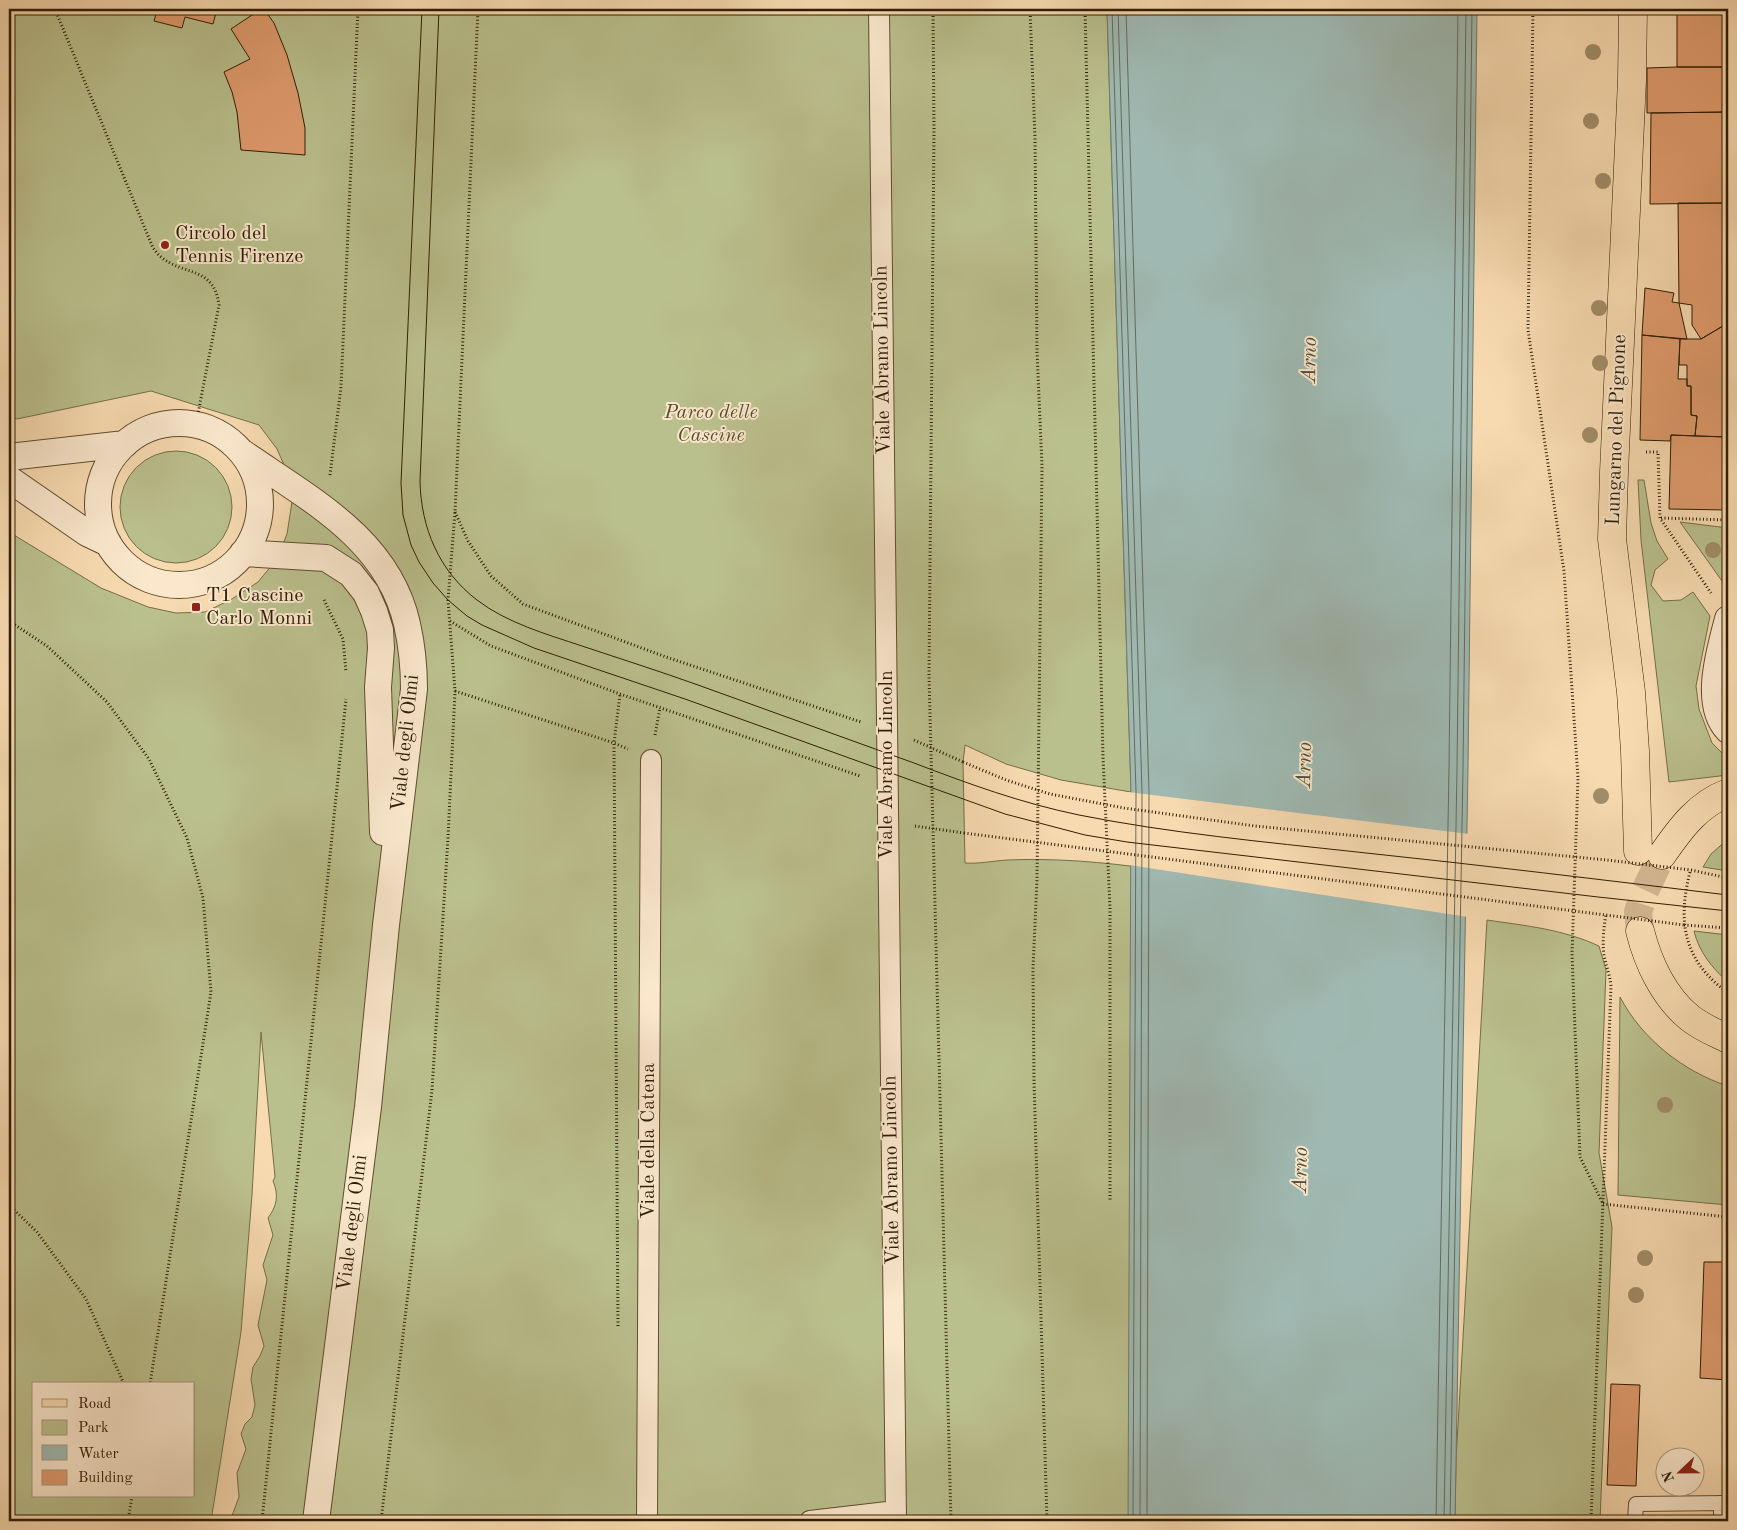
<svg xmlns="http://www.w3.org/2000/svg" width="1737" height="1530" viewBox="0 0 1737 1530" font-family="'Old Standard TT',serif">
  <rect width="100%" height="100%" fill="#f8dab0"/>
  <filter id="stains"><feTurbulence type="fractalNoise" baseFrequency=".004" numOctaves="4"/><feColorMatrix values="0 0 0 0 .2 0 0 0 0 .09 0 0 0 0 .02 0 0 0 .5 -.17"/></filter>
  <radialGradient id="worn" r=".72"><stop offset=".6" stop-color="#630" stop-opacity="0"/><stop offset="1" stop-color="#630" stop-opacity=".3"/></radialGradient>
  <path fill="#bac08d" stroke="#746e48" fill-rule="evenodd" d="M9,9H1107L1131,792L1061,780L1006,764L965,745L963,762L965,863C978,864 993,861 1007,860C1055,858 1104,862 1152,869L1140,1521H230L239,1497L237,1473L246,1449L241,1434L245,1424L252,1417L255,1405L251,1379L253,1367L260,1356L264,1346L258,1325L267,1280L263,1265L273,1235L268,1218C277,1206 279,1195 273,1181L275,1177L261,1032L252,1195L241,1332L211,1521H9V532L101,588L148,607L176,613L205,612L232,599L258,582L277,559L287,534L292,502L288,474L277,449L259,425L151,391L17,419L9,417ZM34,1384H194V1496H34Z
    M120 507a56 56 0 1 1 112 0a56 56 0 1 1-112 0Z
    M1638,480H1644L1651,523L1657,541L1668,559L1655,570L1651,585L1663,601L1681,600L1693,592L1710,616L1696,686L1699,709L1712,743L1728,759V775L1669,782L1641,540Z
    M1680,522L1728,528V545L1722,581Z
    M1728,839V871L1703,867L1711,854Z
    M1487,920C1527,926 1562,929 1599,946L1606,970L1599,1153L1612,1227L1600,1521H1455L1456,1460Z
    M1694,931L1728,935V982C1712,968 1699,952 1694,931Z
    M1620,997C1642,1039 1684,1072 1728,1086V1205L1618,1195Z"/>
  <path fill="#9fb9b2" stroke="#727b6c" d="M1107,9H1477L1468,768L1455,1521H1128L1131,792Z"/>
  <path fill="#f8dab0" d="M1128,792L1469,834L1468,917L1129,865Z"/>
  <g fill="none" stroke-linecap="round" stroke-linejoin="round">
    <path stroke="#676b5b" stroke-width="1" d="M1112,9L1136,792L1133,1521
      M1118,9L1142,792L1140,1521
      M1126,9L1149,792L1147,1521
      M1436,1521L1449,768L1458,9
      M1444,1521L1457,768L1466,9
      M1450,1521L1463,768L1472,9"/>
  </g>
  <path fill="#e09c6e" stroke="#2f1d04" d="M134,9H217L213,24L185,17L182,28L154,21L156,14Z
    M261,9H264L274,23L287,55L298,93L305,128V155L241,150L237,112L232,92L224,72L250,59L231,29Z
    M1677,9H1728V67H1677Z
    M1677,67H1728V112L1647,113V68Z
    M1728,112V203L1650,204L1651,113Z
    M1678,203H1728V323L1701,339L1692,325V305L1679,303Z
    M1645,288L1674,293L1672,302L1679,303L1687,339L1642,335Z
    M1728,323V437L1695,436L1697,416L1691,415V386H1687V365H1679L1680,339H1701Z
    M1642,335L1680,339L1678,379H1687V386H1691V415L1697,416L1695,436L1671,435L1670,441L1640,440Z
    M1671,435L1728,437V510L1669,509Z
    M1704,1262H1728V1380L1700,1378Z
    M1611,1384L1640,1385L1636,1486L1607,1485Z"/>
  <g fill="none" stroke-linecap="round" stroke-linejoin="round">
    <path stroke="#d0b48e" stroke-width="28" stroke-dasharray="28 14" stroke-linecap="butt" d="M1640,931L1638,912L1645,891L1662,855"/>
    <g stroke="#614c2f" stroke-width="16">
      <path id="service" d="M1635,1521L1636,1504L1728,1503
        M1721,1521V1503"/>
    </g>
    <g stroke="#614c2f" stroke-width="22">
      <path id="pedestrian" d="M879,9L896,1521
        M647,1521L651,760
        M810,1521L896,1511"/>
    </g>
    <g stroke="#614c2f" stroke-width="28">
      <path id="minor" d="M98 504a81 81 0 1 1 162 0a81 81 0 1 1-162 0Z
        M243,453C309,499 388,539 407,624C412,646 414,667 414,689L386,925L368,1107L316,1521
        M9,457L125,444
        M9,479L87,533L108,543
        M243,553L326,558L351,574L366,593L374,611L380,630L381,648L378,687L383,832
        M1728,619C1720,650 1703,704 1728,730"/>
    </g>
    <g stroke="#2f1d04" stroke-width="29">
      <path id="primary" d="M1633,9L1632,80L1614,472L1612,539L1631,692L1635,751L1638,851
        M1662,855C1680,829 1698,804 1728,793
        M1640,931C1648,963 1664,997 1690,1018C1701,1027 1716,1033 1728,1039"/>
    </g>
    <path stroke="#2f1d04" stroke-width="3" stroke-dasharray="1 2.5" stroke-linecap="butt" d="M55,9L153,248C156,251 158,255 161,257C184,276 214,266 219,305L196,424
      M933,9L934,129L929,675L951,1521
      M1030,9L1035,138L1037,351L1042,466L1037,879L1033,969L1034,1081L1047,1521
      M1085,9L1103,757L1110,908V1201
      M1533,9L1528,330L1564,571L1578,778L1572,954L1580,1157L1603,1204
      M1646,452H1658L1660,518L1711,593
      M330,475L341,387L358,9
      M455,512L468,541L491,576L523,604L666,657L861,722
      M1661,518L1728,520
      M324,600L343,639L346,672
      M9,621L47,646L107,702L149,759L187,838L203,898L211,992L150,1384
      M450,621L491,646L620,694L860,776
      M455,691L614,743L628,749
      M655,735L660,708
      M914,740L963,762
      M915,826L964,833
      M1691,870L1728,878
      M1690,872C1677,923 1684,961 1728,993
      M1684,925L1728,928
      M1603,1204L1728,1217
      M9,1205L37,1232L86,1299L124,1384
      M618,1326L614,743L620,694
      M128,1521L132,1496
      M262,1521L346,699
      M381,1521L432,1090L448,838L455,691L448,600L455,512L478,9
      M1591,1521L1611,986C1610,975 1606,966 1604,955C1602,941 1604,927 1606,914"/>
    <use href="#service" stroke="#fae7cc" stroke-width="14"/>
    <use href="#pedestrian" stroke="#fae7cc" stroke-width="20"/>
    <use href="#minor" stroke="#fae7cc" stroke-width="26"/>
    <use href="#primary" stroke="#f8dab0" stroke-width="28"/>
    <path stroke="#2f1d04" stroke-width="1" d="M422,9L401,483L403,515L411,545L419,562L433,583L448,600L467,616L482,625L534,648L685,699L1005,814L1085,835L1127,842L1598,897L1728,911
      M439,9L420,481C421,528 439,571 477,600C507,623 546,634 582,646C621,659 659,671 698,685C770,711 842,737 914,763C969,784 1021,803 1079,815C1169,833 1265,842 1357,852C1481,865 1604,880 1728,895"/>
    <path stroke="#2f1d04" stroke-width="3" stroke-dasharray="1 2.5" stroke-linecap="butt" d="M963,762L1006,780L1050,794L1124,808L1255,826L1607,860L1691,870
      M964,833L1684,925"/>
  </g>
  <g fill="#a18d68">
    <circle cx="1593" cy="52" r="8"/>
    <circle cx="1591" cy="121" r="8"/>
    <circle cx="1603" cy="181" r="8"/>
    <circle cx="1599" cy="308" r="8"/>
    <circle cx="1600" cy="363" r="8"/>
    <circle cx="1590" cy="435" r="8"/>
    <circle cx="1713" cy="550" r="8"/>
    <circle cx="1601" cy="796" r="8"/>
    <circle cx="1665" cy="1105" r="8"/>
    <circle cx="1645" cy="1258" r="8"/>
    <circle cx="1636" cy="1295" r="8"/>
  </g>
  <g fill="#8f2418" stroke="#fae7cc" stroke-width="2">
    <circle cx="165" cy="245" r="5"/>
    <rect x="191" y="602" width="10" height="10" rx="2.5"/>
  </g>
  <g text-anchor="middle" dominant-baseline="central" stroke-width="4" stroke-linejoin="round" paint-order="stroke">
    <g font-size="20" fill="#2f1d04" stroke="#fae7cc" text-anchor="start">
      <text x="175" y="234">Circolo del<tspan x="175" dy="23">Tennis Firenze</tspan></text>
      <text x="206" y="596">T1 Cascine<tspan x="206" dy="23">Carlo Monni</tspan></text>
    </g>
    <g font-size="20" fill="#2f1d04" stroke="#fae7cc">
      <text transform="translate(883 360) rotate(-91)">Viale Abramo Lincoln</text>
      <text transform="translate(1617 430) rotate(-88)">Lungarno del Pignone</text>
      <text transform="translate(406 743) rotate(-84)">Viale degli Olmi</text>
      <text transform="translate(887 765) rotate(-90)">Viale Abramo Lincoln</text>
      <text transform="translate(649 1141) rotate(-90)">Viale della Catena</text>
      <text transform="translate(892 1170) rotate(-91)">Viale Abramo Lincoln</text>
      <text transform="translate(353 1223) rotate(-83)">Viale degli Olmi</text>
    </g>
    <g font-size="20" font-style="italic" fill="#594e2d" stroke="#fae7cc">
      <text x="711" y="413">Parco delle<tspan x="711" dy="23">Cascine</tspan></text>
    </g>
    <g font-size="21" font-style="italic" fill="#514c38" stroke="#fae7cc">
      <text transform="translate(1310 360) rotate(-89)">Arno</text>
      <text transform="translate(1305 765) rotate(-89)">Arno</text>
      <text transform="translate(1301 1170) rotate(-89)">Arno</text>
    </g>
  </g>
  <rect width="1737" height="1530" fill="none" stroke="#f8dab0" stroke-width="30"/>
  <rect x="10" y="10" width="1717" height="1510" fill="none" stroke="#2f1d04" stroke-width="2.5"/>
  <rect x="15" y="15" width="1707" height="1500" fill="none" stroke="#2f1d04"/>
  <rect x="32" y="1382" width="162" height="115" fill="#fae7cc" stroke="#a9967c"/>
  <rect x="42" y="1399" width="25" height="8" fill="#f8dab0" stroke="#a9967c"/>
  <text x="78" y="1408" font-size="15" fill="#2f1d04">Road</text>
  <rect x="42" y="1420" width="25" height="15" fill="#bac08d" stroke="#a9967c"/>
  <text x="78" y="1432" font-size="15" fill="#2f1d04">Park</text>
  <rect x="42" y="1445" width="25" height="15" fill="#9fb9b2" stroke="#a9967c"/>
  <text x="78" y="1458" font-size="15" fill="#2f1d04">Water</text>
  <rect x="42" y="1470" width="25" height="15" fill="#e09c6e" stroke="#a9967c"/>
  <text x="78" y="1482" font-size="15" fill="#2f1d04">Building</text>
  <g transform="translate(1680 1472) rotate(248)"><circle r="24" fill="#fae7cc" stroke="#a9967c"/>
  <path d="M0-4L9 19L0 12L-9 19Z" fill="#8f2418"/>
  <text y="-8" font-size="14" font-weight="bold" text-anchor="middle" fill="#2f1d04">N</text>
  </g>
  <rect width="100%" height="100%" filter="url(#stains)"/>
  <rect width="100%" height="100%" fill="url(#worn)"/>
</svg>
